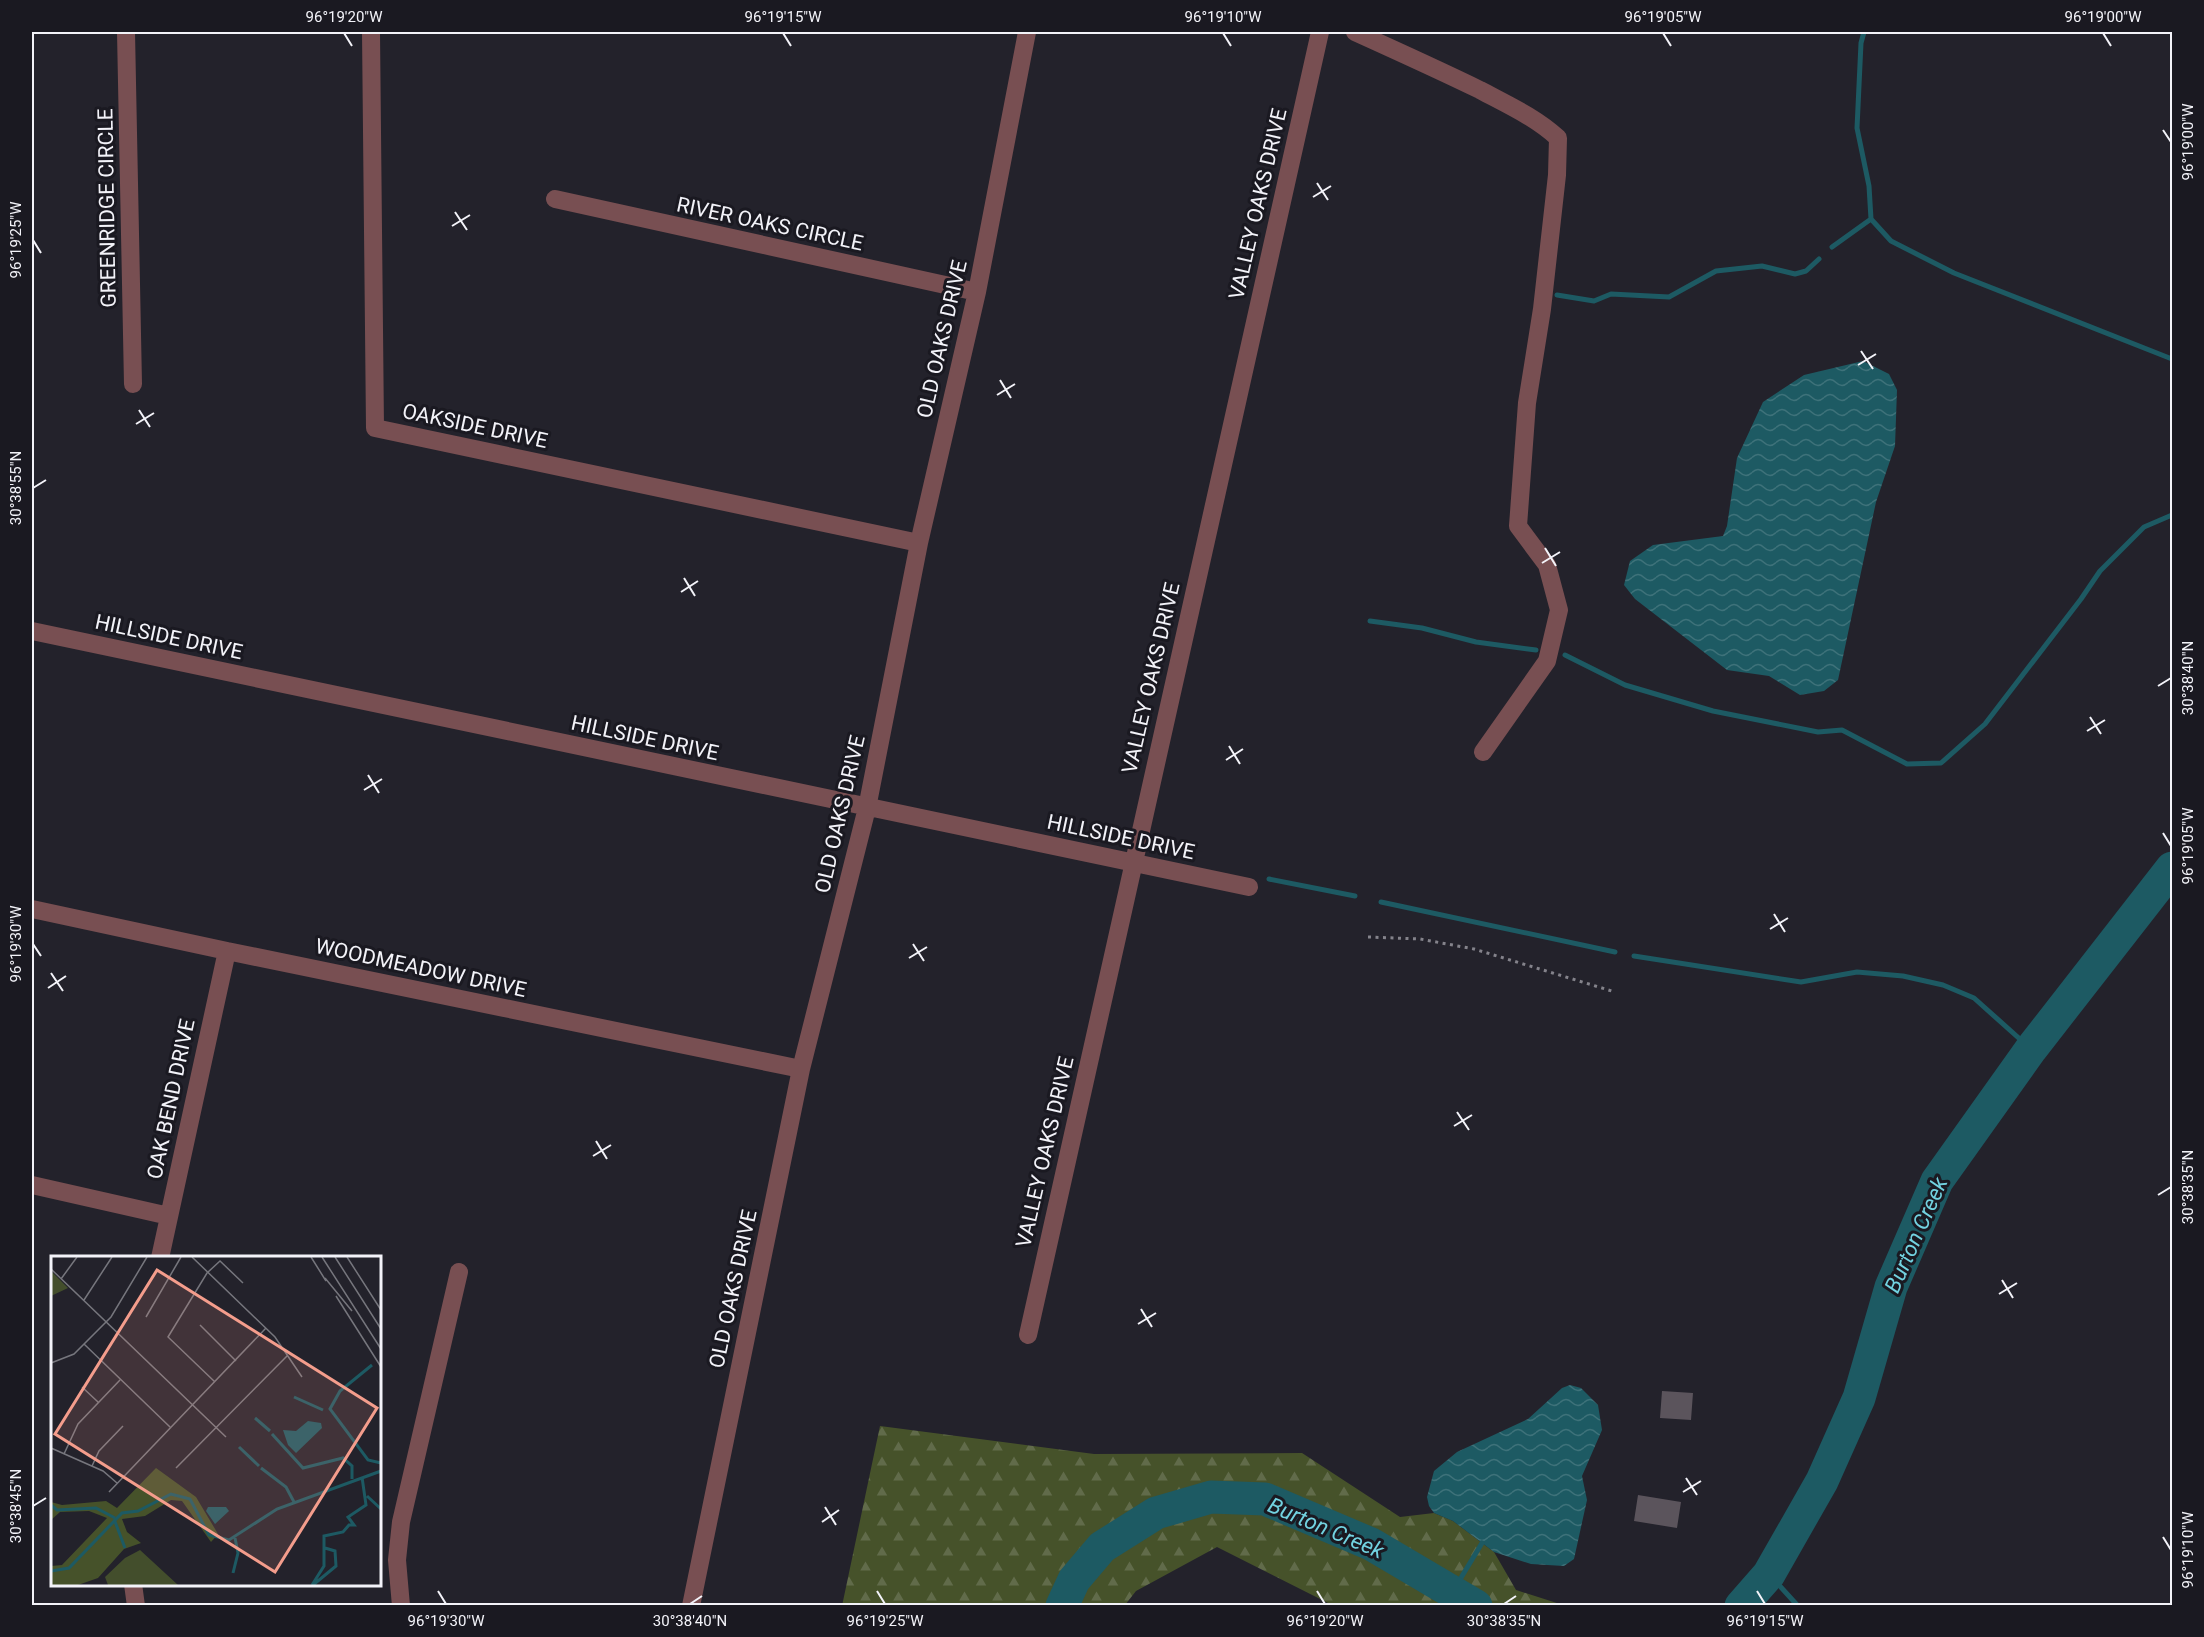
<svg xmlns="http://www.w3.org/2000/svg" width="2204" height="1637" viewBox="0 0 2204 1637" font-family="Roboto,sans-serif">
  <defs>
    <pattern id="forest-firs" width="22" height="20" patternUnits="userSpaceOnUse" patternTransform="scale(1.5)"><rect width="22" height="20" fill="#46522a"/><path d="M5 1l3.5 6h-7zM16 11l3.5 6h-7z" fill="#616b4a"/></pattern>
    <pattern id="water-waves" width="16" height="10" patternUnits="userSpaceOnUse" patternTransform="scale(1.5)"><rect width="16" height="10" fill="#1d5a63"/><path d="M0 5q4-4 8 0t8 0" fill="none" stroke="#3e727a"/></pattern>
  </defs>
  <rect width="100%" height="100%" fill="#23222b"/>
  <path fill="url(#forest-firs)" d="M880,1426L1094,1454L1302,1453L1400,1517L1434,1513L1453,1521L1494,1552L1516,1590L1563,1605H1332L1217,1547L1136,1591L1125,1605L842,1606Z"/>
  <path fill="url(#water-waves)" d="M1863,361L1889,374L1897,390L1895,446L1876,502L1838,680L1824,691L1800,695L1769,676L1727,670L1635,599L1624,585L1630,561L1653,545L1723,536L1727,526L1737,458L1763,402L1804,375Z
    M1570,1385L1581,1388L1598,1405L1602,1430L1582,1476L1587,1500L1574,1559L1564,1566L1531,1564L1494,1552L1453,1521L1434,1513L1429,1506L1427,1497L1434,1471L1457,1452L1528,1419L1562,1388Z"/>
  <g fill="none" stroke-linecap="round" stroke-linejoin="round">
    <path stroke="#1d5a63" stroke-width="5" d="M1864,32L1861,43L1857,128L1869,186L1871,219L1891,241L1954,273L2172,359
      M1832,247L1871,219
      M1557,295L1594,301L1611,294L1669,297L1716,271L1762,266L1795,274L1806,271L1819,259
      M1370,621L1422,628L1476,642L1536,650
      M1565,655L1625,685L1713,711L1818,732L1842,730L1907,764L1941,763L1985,724L2081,599L2100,571L2144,527L2172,515
      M1269,879L1355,896
      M1381,902L1615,952
      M1634,956L1801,982L1857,972L1903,976L1943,985L1974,998L2031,1049
      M1769,1574L1798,1606
      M1453,1591L1482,1543"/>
    <path stroke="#1d5a63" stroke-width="33" d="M1062,1606L1074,1580L1102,1547L1156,1513L1211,1497L1265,1499L1371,1544L1476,1606
      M1741,1606L1769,1574L1822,1481L1859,1398L1891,1287L1937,1181L2031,1049L2172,868"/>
  </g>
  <path fill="#5b545c" d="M1662,1391L1693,1393L1691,1420L1660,1418Z
    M1638,1495L1681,1502L1677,1528L1634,1521Z"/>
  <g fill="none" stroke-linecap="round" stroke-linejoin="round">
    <path stroke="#84838b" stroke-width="3" stroke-dasharray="3 4.5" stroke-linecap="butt" d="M1368,937L1420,939L1474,949L1615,992"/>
    <path stroke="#784f52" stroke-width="18" d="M126,32L133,384
      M371,32L375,428L919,543
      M1355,32C1397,51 1439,70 1480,90C1508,105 1535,117 1558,138L1557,175L1542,309L1527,403L1518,526L1547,565L1559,610L1547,661L1483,752
      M555,199L977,292
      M32,631L1249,887
      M32,909L227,951L801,1069
      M32,1185L169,1216
      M160,1258L227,951
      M1028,1335L1320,32
      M133,1584L136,1606
      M401,1606L397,1560L401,1522L459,1272
      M691,1606L801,1069L867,808L919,543L977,292L1027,32"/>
  </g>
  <path fill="none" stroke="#f3f3f9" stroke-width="2" d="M344,33L352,46M783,33L791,46M1223,33L1231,46M1663,33L1671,46M2103,33L2111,46M2163,130L2171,142M1317,183L1328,200M1313,197L1331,186M455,212L467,230M452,226L470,215M33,240L41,253M1861,351L1873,369M1858,365L1876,354M1000,380L1011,398M997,395L1015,384M139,410L150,427M136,424L154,413M33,488L46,480M1545,548L1556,566M1542,563L1560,552M684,578L695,596M681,592L698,581M2158,686L2171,678M2090,717L2101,734M2087,731L2105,720M1229,746L1240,764M1226,760L1243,749M368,775L379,793M364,790L382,779M2163,833L2171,846M1774,914L1785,932M1770,929L1788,918M33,944L41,956M913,944L924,961M909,958L927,947M51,973L63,991M48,988L66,976M1457,1112L1469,1130M1454,1126L1472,1115M596,1141L607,1159M593,1156L611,1145M2158,1195L2171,1187M2002,1280L2013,1298M1999,1294L2017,1283M1141,1309L1152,1327M1138,1324L1156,1313M1686,1478L1697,1495M1683,1492L1701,1481M33,1506L46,1498M825,1507L836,1525M822,1522L839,1510M2163,1537L2171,1550M438,1591L446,1604M877,1591L885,1604M1317,1591L1325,1604M1757,1591L1765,1604M690,1604L702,1596M1504,1604L1516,1596"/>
  <g text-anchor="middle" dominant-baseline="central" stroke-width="6" stroke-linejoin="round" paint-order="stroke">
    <g font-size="21" fill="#f3f3f9" stroke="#1a1921">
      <text transform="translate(1258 204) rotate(-77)">VALLEY OAKS DRIVE</text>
      <text transform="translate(107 208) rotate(-91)">GREENRIDGE CIRCLE</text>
      <text transform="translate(770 224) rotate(12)">RIVER OAKS CIRCLE</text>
      <text transform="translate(942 339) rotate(-77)">OLD OAKS DRIVE</text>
      <text transform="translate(475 426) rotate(12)">OAKSIDE DRIVE</text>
      <text transform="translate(169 637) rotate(12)">HILLSIDE DRIVE</text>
      <text transform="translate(1151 678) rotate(-77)">VALLEY OAKS DRIVE</text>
      <text transform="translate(645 738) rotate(12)">HILLSIDE DRIVE</text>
      <text transform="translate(840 814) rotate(-77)">OLD OAKS DRIVE</text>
      <text transform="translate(1121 837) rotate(12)">HILLSIDE DRIVE</text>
      <text transform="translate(421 968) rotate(12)">WOODMEADOW DRIVE</text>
      <text transform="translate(171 1099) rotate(-78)">OAK BEND DRIVE</text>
      <text transform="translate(1045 1152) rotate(-77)">VALLEY OAKS DRIVE</text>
      <text transform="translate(733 1289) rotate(-78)">OLD OAKS DRIVE</text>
    </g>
    <g font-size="22" font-style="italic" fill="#72d2e0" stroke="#1a1921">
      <text transform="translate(1916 1235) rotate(-66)">Burton Creek</text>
      <text transform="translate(1326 1528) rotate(23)">Burton Creek</text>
    </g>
  </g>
  <g transform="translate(51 1256)">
    <rect width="330" height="330" fill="#23222b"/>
    <path d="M105,212L145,241L167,278L160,286L131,245L120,244L94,260L71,263L76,276L90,287L73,293L47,322L27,329H0V310L11,309L56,262L38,255L9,256L0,264V246L11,249L55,245L66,252Z" fill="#46522a"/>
    <path d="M0,15L17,32L0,40ZM89,294L127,329H57L54,321L74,302Z" fill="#434e2c"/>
    <path d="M257,165L270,167L271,172L245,197L237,189L232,174L245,175ZM157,251H175L178,255L164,268L155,255Z" fill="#1d5a63"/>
    <path fill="none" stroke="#1d5a63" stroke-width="3" d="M321,109L289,135L279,153L317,204L330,207M243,141L272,154M204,162L219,175M221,178L252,212L292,202L301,210V223M188,191L208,210M210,212L235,231L243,246M316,240L330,253M0,249L6,254L45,252L64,262M63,263L74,292M0,315L18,312L71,257L87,255L120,238L139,243L158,279L178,284L226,253L330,215M182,317L187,297L184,282M261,329L273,310V280L292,276L298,269H303L297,261L315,249L311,221M262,329L285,310L284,295L274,292"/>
    <path fill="none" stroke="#76767d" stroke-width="1.5" d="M141,1L224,81L251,121M260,1L275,25M271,1L330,93M284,1L330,73M296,1L330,54M0,13L175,181M274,22L301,55M10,23L26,1M285,40L330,111M33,44L61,1M95,61L130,1M149,69L185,105M33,88L119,171M0,107L23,98L60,61L96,1M164,126L117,81L156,17L169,5L192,27M31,131L47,146M0,192L52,215L66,227M13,198L27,168L69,124M41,210L48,195L72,170M125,212L237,99M58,236L215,72"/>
    <path fill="#f49d8c" fill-opacity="0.15" stroke="#f49d8c" stroke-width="3" d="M106,14L326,152L224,316L4,178Z"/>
    <rect width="330" height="330" fill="none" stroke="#f3f3f9" stroke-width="3"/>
  </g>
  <rect width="2204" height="1637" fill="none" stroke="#1a1921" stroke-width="66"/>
  <rect x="33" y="33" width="2138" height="1571" fill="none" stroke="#f3f3f9" stroke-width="2"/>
  <g font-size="15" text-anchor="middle" fill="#f3f3f9">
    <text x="344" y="22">96°19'20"W</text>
    <text x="783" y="22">96°19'15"W</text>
    <text x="1223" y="22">96°19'10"W</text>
    <text x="1663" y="22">96°19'05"W</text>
    <text x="2103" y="22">96°19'00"W</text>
    <text transform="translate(2188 142) rotate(-90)" y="5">96°19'00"W</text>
    <text transform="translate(16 240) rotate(-90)" y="5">96°19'25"W</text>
    <text transform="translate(16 488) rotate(-90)" y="5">30°38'55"N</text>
    <text transform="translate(2188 678) rotate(-90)" y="5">30°38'40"N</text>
    <text transform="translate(2188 846) rotate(-90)" y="5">96°19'05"W</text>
    <text transform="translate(16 944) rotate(-90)" y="5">96°19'30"W</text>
    <text transform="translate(2188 1187) rotate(-90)" y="5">30°38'35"N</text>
    <text transform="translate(16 1506) rotate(-90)" y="5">30°38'45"N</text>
    <text transform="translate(2188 1550) rotate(-90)" y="5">96°19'10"W</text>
    <text x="446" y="1626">96°19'30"W</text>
    <text x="690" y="1626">30°38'40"N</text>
    <text x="885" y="1626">96°19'25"W</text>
    <text x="1325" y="1626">96°19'20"W</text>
    <text x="1504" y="1626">30°38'35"N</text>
    <text x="1765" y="1626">96°19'15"W</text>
  </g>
</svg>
